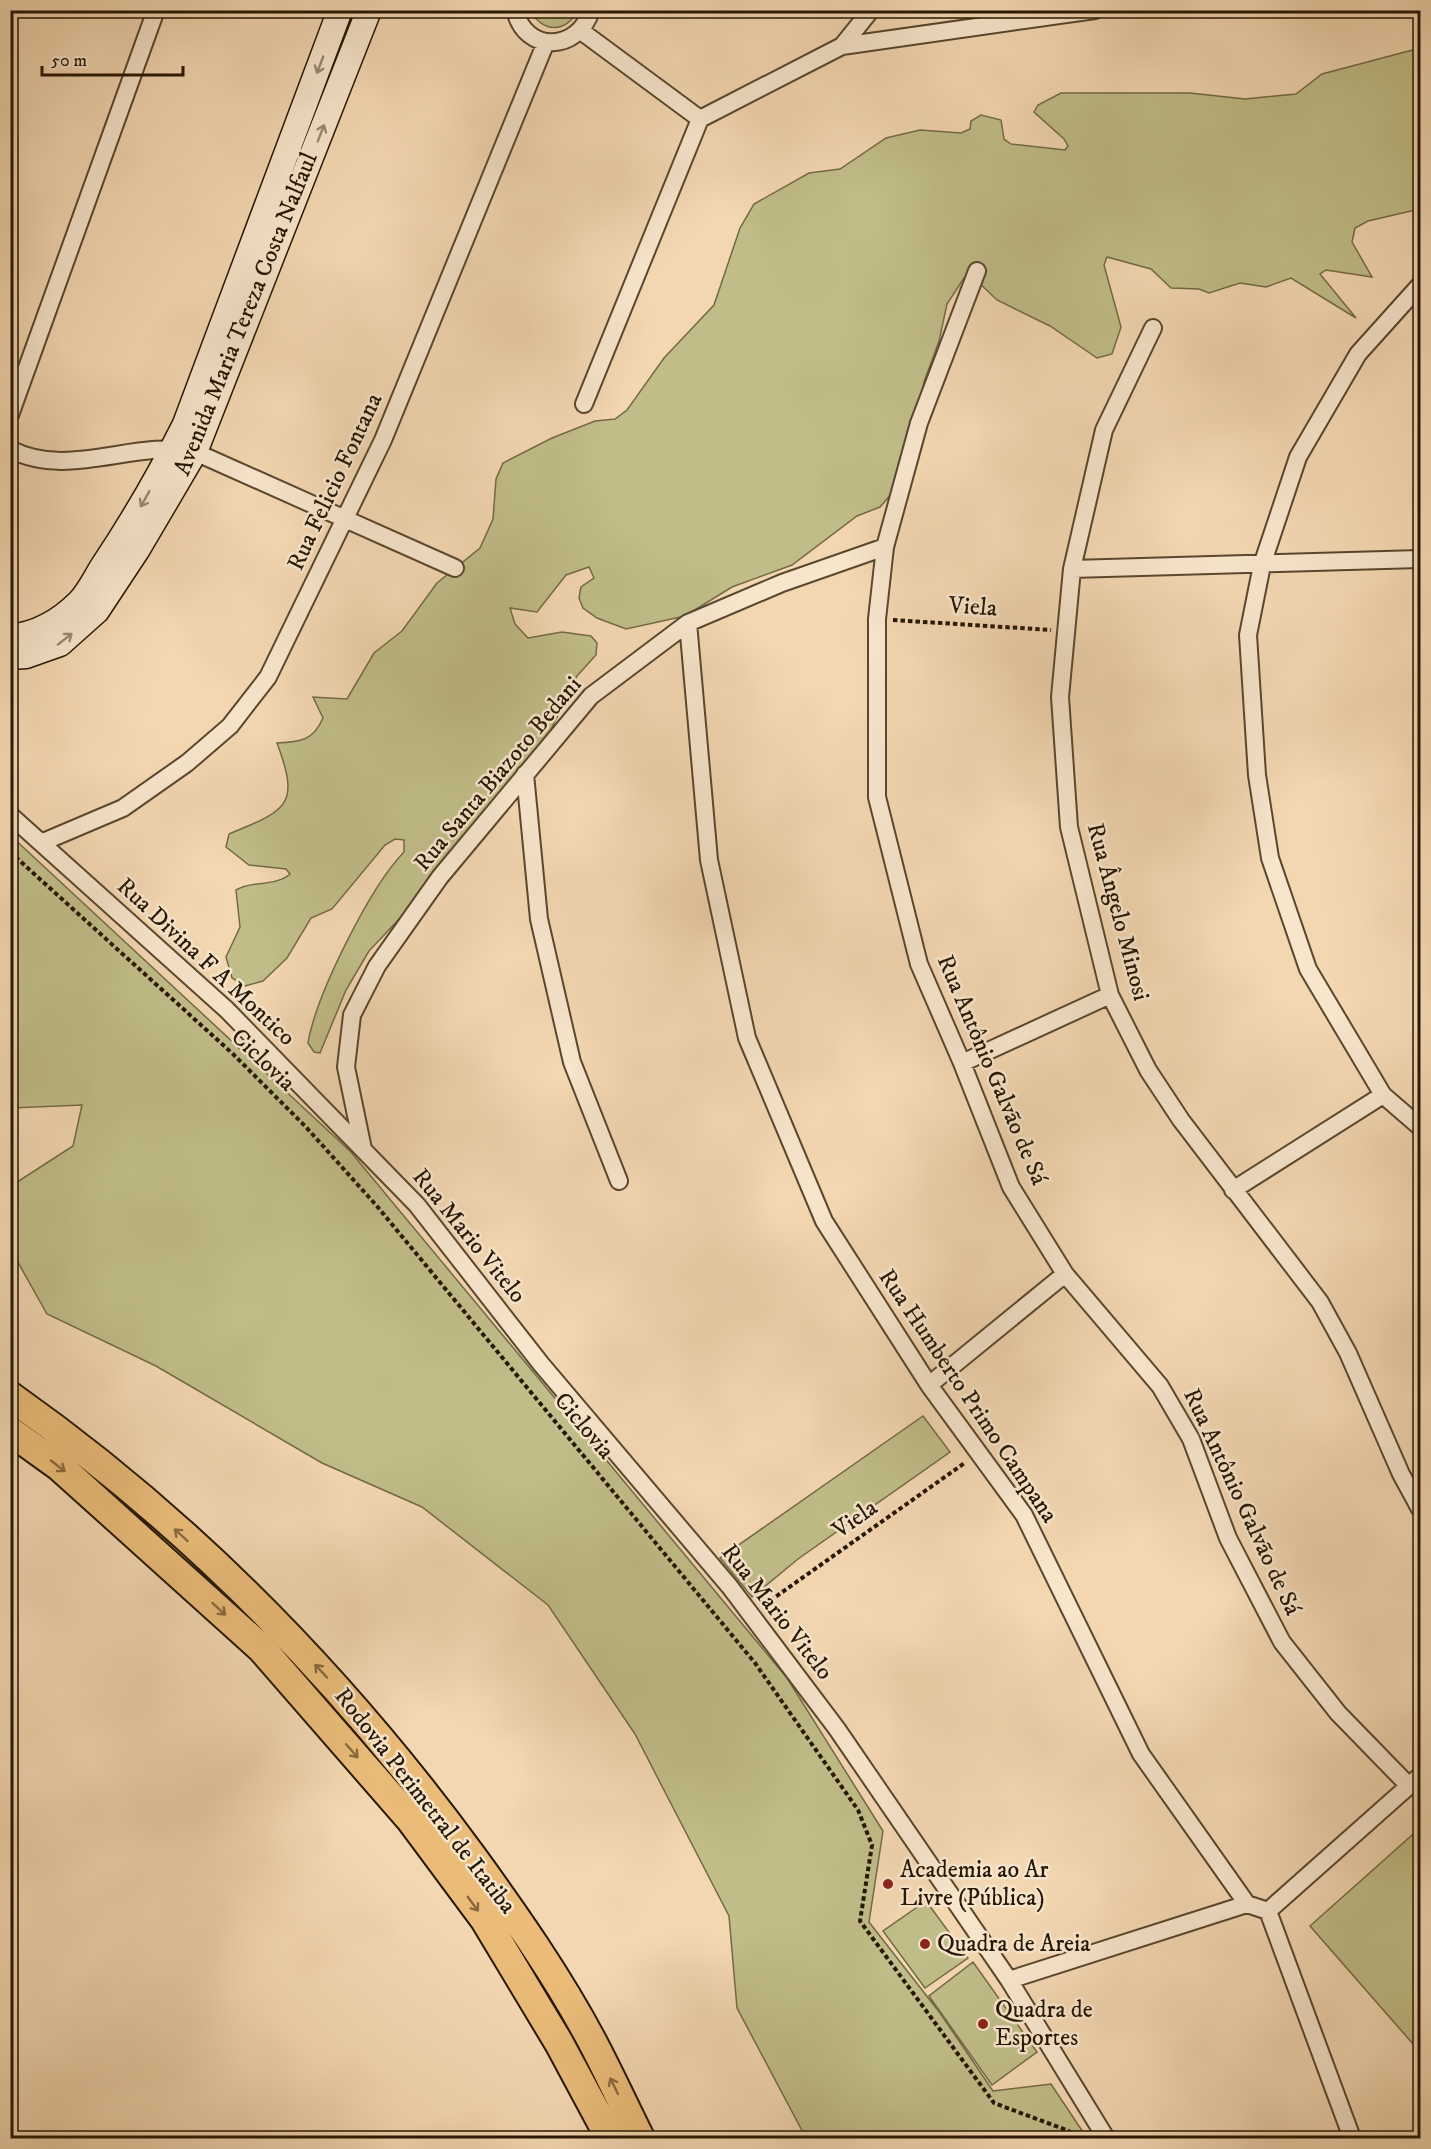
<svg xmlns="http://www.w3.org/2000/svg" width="1431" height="2149" viewBox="0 0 1431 2149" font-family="'IM FELL DW Pica',serif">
  <rect width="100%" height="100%" fill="#f3d7b1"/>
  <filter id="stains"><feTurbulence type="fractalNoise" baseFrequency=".00333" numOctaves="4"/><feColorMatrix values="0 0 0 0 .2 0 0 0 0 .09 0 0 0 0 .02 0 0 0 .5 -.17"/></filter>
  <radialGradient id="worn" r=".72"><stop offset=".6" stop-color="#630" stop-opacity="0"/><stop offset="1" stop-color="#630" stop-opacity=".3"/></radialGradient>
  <path fill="#c0bd88" stroke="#736a45" stroke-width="1.5" d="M531,11H577C567,33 542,33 531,11Z
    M1420,48V209L1368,221L1355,228L1352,242L1372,277L1326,270L1320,274L1356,318L1291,278L1266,287L1240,283L1209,293L1199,289L1171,288L1151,269L1107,257L1104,265L1121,327L1112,354L1097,358L1050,326L997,300L975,279L964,278L947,304L939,341L924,382L906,477L880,507L857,516L792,565L732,587L685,616L626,629L597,618L583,608L579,598L581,587L594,578L589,567L566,575L537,612L510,608L515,624L528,638L562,632L591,636L597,643L596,655L577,676L542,748L484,829L369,951L346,990L320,1053L314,1052L308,1043C316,995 370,887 404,852V840L395,839L385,845L332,909L311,918L287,958L263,981L245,986L232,978L226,957L240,927L236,890C253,880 275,887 290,874L286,869L249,865L226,847L229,834C286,810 301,807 277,743C300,742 313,741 323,718L313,697L347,699L374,653L402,631L437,583L480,548L493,519L496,479L503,463L552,438L595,421L615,419L627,410L664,358L714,305L740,228L754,204L809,173L840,169L886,138L920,130L961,133L970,129L971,121L981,115L1001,120L1004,139L1011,144L1065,150L1068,146L1064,139L1034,112L1038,105L1061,93H1190L1245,99L1296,94L1322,74Z
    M10,835L350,1151L787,1678L883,1831L869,1922L940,2013L993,2091L1051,2084L1087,2138H806L737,2008L729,1916L635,1734L548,1605L422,1507L322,1463L156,1366L47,1314L11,1250V1186L73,1146L82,1105L11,1108Z
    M923,1416L950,1452L798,1559L752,1597L720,1558Z
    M1420,1828V2052L1310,1926Z
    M926,1901L968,1958L925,1988L883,1931Z
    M973,1962L1037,2052L992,2085L929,1996Z"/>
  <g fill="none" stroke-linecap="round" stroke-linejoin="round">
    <g stroke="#59472e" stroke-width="20">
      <path id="minor" d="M515,10C525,54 579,52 591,10
        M581,31L700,119
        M842,46L1095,10
        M977,271L919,423L885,547L877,619V797L919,964L962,1063L1011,1187L1065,1274L1160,1386L1191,1439L1228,1538L1282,1642L1338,1713L1409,1786
        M1420,285L1358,354L1298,457L1262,565L1248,635L1257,775L1270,858L1308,969L1383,1095L1420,1127
        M1153,328L1104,430L1072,569L1060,697L1069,827L1110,995L1148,1070L1181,1120L1320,1302L1348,1353L1401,1474L1420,1509
        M584,404L700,119L842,46L871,10
        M10,415L156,10
        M10,449C68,480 135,439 195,452L455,568
        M1072,569L1420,559
        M688,623L709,860L747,1038L824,1221L929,1385L1024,1515L1141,1754L1247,1904L1268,1911L1352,2138
        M525,774L539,919L572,1062L619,1181
        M10,815L227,1010L417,1205L541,1364L730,1587L837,1729L1009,1980L1106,2138
        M43,842L123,808L187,763L230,726L268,677L383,440L546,42
        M962,1063L1110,995
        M363,1149L346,1067L352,1015L377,966L440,877L591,696L688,623L782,583L885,547
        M1233,1190L1383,1095
        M929,1385L1065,1274
        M1268,1911L1420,1776
        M1009,1980L1247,1904"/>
    </g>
    <g stroke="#261702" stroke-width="27">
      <path id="secondary" d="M10,637C37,634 60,621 79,602C89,592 96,576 104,564C134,519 161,472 185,424L340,10
        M10,657L26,656L60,644L97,611L138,549L195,452L369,10"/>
    </g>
    <g stroke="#261702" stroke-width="32">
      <path id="trunk" d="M10,1396C190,1523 345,1682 474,1859C516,1917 558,1977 592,2041C609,2073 624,2106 640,2138
        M10,1431L60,1467L261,1648L410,1819L485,1920L559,2043L610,2138"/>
    </g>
    <path stroke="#261702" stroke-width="4" stroke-dasharray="4.5 3" stroke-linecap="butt" d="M893,620L1051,630
      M10,852L233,1054L305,1126L376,1205L755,1663L858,1810L872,1845L860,1921L994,2103L1069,2131L1072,2138
      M764,1605L966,1462"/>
    <use href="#minor" stroke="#f7e5cc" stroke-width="16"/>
    <use href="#secondary" stroke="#f7e5cc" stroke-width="24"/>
    <use href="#trunk" stroke="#eabc78" stroke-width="28"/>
  </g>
  <defs><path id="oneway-shaft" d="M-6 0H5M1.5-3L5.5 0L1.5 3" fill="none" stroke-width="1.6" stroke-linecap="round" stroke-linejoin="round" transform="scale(1.5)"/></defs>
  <g stroke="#998871">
    <use href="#oneway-shaft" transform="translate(320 65) rotate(111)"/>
    <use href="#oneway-shaft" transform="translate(321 133) rotate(-69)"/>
    <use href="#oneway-shaft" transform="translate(145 499) rotate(119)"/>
    <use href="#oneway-shaft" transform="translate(65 639) rotate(-38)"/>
  </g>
  <g stroke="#886a3d">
    <use href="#oneway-shaft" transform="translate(58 1466) rotate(38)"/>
    <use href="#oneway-shaft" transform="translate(181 1535) rotate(-138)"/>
    <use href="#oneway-shaft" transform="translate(219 1609) rotate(42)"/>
    <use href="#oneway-shaft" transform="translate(321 1671) rotate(-133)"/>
    <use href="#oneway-shaft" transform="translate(352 1751) rotate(49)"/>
    <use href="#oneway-shaft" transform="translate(473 1904) rotate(54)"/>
    <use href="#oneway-shaft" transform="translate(614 2086) rotate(-116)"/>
  </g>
  <g fill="#8f2418" stroke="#f7e5cc" stroke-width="2">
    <circle cx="888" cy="1884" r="6"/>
    <circle cx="925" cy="1944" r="6"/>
    <circle cx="983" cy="2024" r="6"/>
  </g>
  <g text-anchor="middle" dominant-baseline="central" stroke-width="5" stroke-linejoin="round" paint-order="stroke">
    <g font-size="24" fill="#261702" stroke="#f7e5cc">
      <text transform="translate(246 314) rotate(-68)">Avenida Maria Tereza Costa Nalfaul</text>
      <text transform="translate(335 482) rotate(-65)">Rua Felicio Fontana</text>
      <text transform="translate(973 607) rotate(4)">Viela</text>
      <text transform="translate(498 774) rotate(-50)">Rua Santa Biazoto Bedani</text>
      <text transform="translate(1118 912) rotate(75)">Rua Ângelo Minosi</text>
      <text transform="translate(206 962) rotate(43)">Rua Divina F A Montico</text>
      <text transform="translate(263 1060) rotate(44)">Ciclovia</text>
      <text transform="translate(992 1070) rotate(67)">Rua Antônio Galvão de Sá</text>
      <text transform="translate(469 1236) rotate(51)">Rua Mario Vitelo</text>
      <text transform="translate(968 1396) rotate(56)">Rua Humberto Primo Campana</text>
      <text transform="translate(584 1426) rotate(50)">Ciclovia</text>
      <text transform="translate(1242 1502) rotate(65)">Rua Antônio Galvão de Sá</text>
      <text transform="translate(855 1519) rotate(-35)">Viela</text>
      <text transform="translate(777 1612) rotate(52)">Rua Mario Vitelo</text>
      <text transform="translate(425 1801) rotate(52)">Rodovia Perimetral de Itatiba</text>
    </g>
    <g font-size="24" fill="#261702" stroke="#f7e5cc" text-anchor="start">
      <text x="900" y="1870">Academia ao Ar<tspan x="900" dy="28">Livre (Pública)</tspan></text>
      <text x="937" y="1944">Quadra de Areia</text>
      <text x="995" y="2010">Quadra de<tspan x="995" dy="28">Esportes</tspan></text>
    </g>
  </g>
  <rect width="1431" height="2149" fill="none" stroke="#f3d7b1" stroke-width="36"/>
  <rect x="12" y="12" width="1407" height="2125" fill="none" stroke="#261702" stroke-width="3"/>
  <rect x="18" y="18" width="1395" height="2113" fill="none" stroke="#261702" stroke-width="1.5"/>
  <path d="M42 66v9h141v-9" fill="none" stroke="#261702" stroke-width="3"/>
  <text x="51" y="66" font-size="18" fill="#261702" stroke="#f7e5cc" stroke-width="4.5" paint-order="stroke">50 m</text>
  <rect width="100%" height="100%" filter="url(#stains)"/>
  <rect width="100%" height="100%" fill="url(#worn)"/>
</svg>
